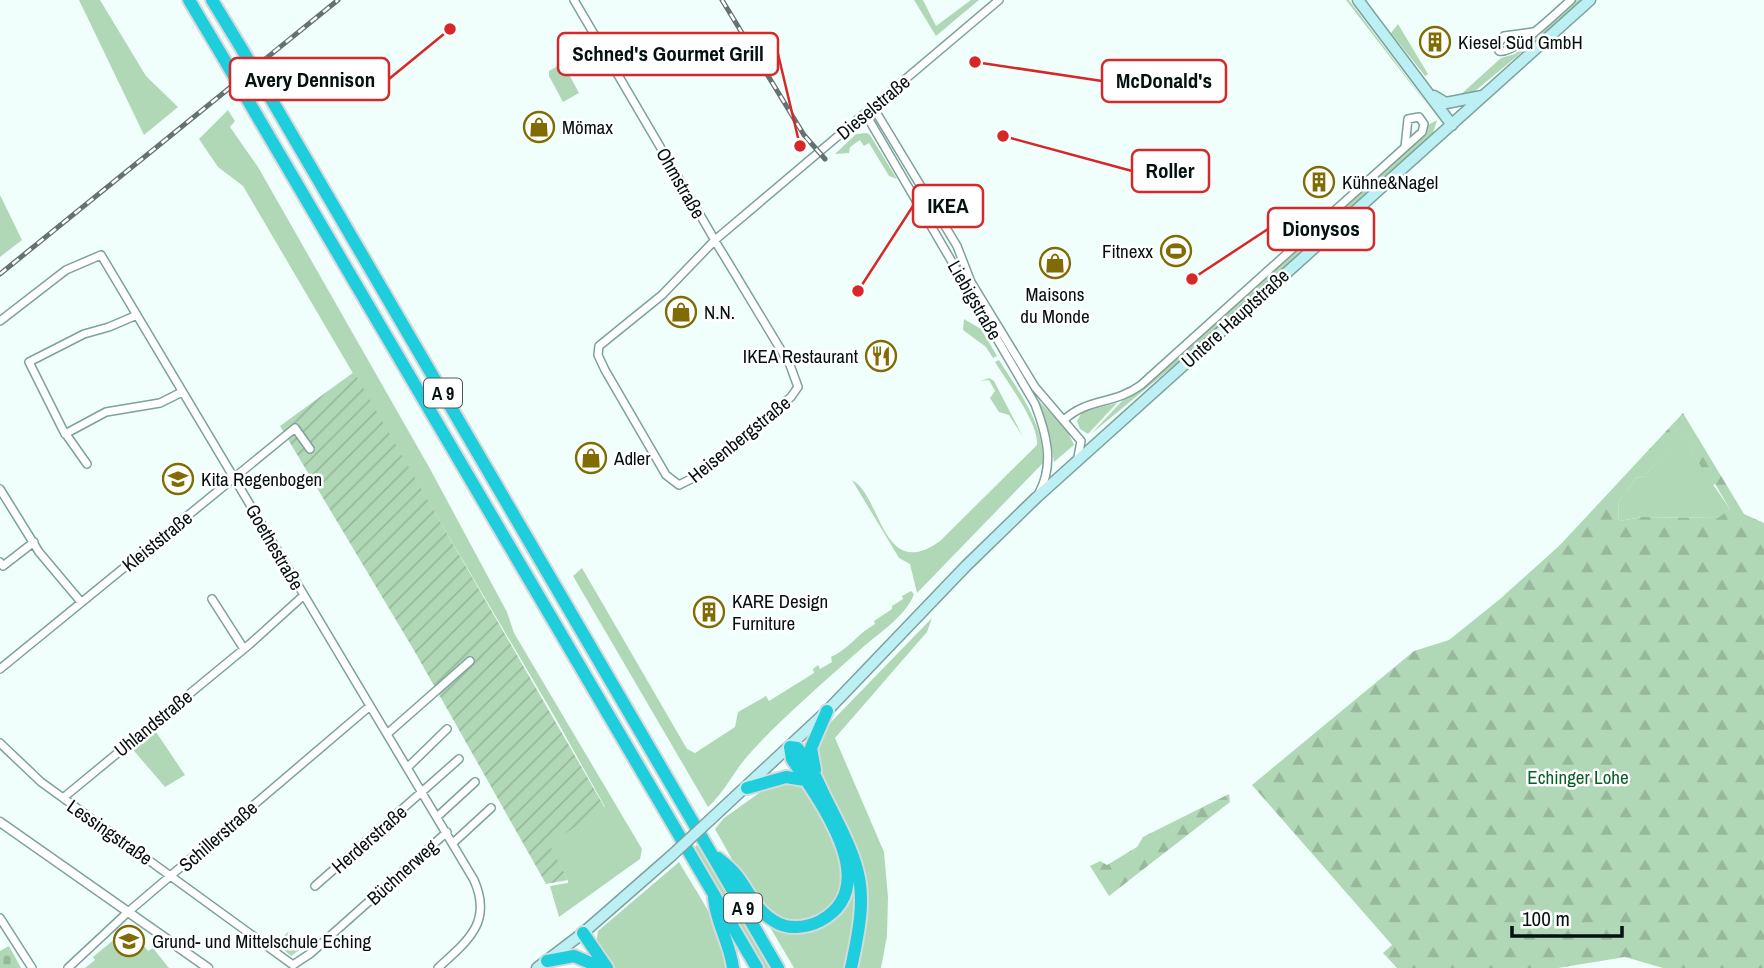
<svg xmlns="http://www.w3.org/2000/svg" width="1764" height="968" viewBox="0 0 1764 968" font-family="'Archivo Narrow',sans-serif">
  <defs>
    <pattern id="forest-firs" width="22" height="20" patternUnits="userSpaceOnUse" patternTransform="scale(1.75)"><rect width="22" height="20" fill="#b1d8b6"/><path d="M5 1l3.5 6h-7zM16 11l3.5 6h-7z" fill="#97b89b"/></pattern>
    <pattern id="cemetery-stones" width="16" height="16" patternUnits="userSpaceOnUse" patternTransform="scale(1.75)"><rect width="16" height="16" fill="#b1d8b6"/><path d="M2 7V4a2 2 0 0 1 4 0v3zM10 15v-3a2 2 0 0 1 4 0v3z" fill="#97b89b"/></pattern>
    <pattern id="garden-furrows" width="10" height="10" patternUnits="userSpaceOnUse" patternTransform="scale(1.75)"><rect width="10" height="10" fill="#b1d8b6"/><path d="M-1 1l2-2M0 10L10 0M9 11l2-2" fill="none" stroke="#97b89b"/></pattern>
  </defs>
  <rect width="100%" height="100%" fill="#f0fffc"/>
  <path fill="#b1d8b6" d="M79,0H100L146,76L178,107L144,135Z
    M914,0H923L936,26L971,0H979L936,36Z
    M1346,0H1349L1435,115Z
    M1577,0H1585L1469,96H1459L1501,58L1515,54Z
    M1398,24L1428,74L1425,76L1391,33Z
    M563,63L579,93L563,102L549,76V71Z
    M228,110L235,121L230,127L258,167L429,467L507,612L514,633L642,849L640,859L559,917L550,886L568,883V880L548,844L605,807L556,719L243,186L218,167L199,139Z
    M1437,120L1433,133L1413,154L1183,358L1091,434L1122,401L1142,388L1405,153L1427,133L1428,125Z
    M867,133L870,135L897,179L889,176L869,143L864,146L860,140L850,147L849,153L835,154L856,134Z
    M0,195L22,240L0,257Z
    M964,319L981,329L997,356L993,358L986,347L963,330Z
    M999,360C1019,392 1044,423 1043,463L917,593L910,564L899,558L852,480C882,496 882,583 940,541L1037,445C1039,423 1007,382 995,362Z
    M989,378L994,381L1023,437L1009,415L999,412L990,398L995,391L989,380L981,381Z
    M1037,399L1067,430L1074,445L1054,462L1050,436Z
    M1117,403L1088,434L1080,429L1077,421L1082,412Z
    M1683,433L1701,467L1730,509L1719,518L1642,517L1619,521L1618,503L1636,478L1644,476Z
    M582,568L687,749L695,753L735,727L738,712L766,696L769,701L814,673L813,669L818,665L820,669L832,662L831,657C850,648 857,634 875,624L874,621L892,609V606L903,599L902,596L911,591L914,594C907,615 878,634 862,648C824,682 785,715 751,752C734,770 726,791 708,807L573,576Z
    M932,618L927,632L835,738L884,852L888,897L887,936L881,968H854C860,943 870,915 866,889C859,847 816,795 815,753C815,740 825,730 832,721Z
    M152,726L185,775L165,787L129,745Z
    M776,781L799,783L807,790L838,846L845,873L835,905L815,920L785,922L757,904L715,829L724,818Z
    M698,844L771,968H765L694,848Z
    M679,862C698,895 724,929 728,968H613L596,944L598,931Z
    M852,876L858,890L847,968H794L767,922L828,920Z
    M129,927L148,951L153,948L169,968H85L95,960L93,957Z
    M288,932L302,948L291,956L276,943Z"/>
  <path fill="url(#forest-firs)" fill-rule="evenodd" d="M1683,413L1744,514L1764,523V968H1663L1625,957L1558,968H1397L1383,953L1392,945L1252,785L1414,651L1449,640L1500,599L1560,545ZM1683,434L1701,467L1693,479L1703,490L1715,484L1730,509L1718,518L1642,517L1619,521L1618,503L1636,478L1644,476Z
    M1229,794L1230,802L1109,896L1090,866L1100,861L1107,865L1137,847L1143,837Z"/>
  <path fill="url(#cemetery-stones)" d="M9,946L21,968H0V951Z"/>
  <path fill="url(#garden-furrows)" d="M354,372L605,808L549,844L568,880L546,884L415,652L280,426Z"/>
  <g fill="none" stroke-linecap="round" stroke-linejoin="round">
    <g stroke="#7da19c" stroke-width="10">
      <path id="minor" d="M574,0L706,225C712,235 717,245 723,254L790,365L798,387L791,397L691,479L679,485L666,475L605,370L598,355L599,346L662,295L715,240L999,0
        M1533,32L1504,36L1497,45L1499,51C1513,56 1558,11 1571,0
        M873,107L957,246L971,282L1035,387L1081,441L1078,457
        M865,113L1035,404C1046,433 1055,463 1039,493
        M0,321L66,270L101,255L474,880C493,923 467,941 438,968
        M1064,420C1087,398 1114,405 1141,385L1422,132L1424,124L1419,117L1408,119L1405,147
        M65,434L106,412L160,403L182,392
        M87,464L63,430L29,362L84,334L109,327L137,315
        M0,489L39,552L81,602
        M0,562L3,566L34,542
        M212,599L244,649
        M0,669L295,428L310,449
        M387,734L470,661
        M0,743L41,782L293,965L311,953L447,832
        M408,767L447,729
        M63,798L250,644L303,596
        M438,816L475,782
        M453,843L491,808
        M315,886L459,759
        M0,918L32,968
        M68,968L128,912L370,706"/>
    </g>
    <g stroke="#7da19c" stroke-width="11">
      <path id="tertiary" d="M0,822L208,968"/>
    </g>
    <g stroke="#7da19c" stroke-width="13">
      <path id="secondary" d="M1358,0L1452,125
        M1434,96L1446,103L1482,96
        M711,819L827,711L966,566L1036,498L1590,0
        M537,968L583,933L671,856"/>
    </g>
    <g stroke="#d7d9d9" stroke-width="16">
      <path id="motorway" d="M189,0L227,64
        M212,0L243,51
        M263,85L778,968
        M246,97L757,968
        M815,770L811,748L827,711
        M747,788L786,777L805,780
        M718,858C724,863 732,869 737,876C749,891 756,911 774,921C787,930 806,928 820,921C886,886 817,798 792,759L790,747L797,748C810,761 818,783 826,799C864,873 869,886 851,968
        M714,898C716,923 730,943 733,968
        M583,933L607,968
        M547,961L574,956L602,968"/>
    </g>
    <use href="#minor" stroke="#fff" stroke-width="7"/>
    <use href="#tertiary" stroke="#fff" stroke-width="8"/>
    <use href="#secondary" stroke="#bcf0f4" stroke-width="10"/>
    <use href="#motorway" stroke="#1fcedc" stroke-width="12"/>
    <g stroke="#657271" stroke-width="5">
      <path id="rail" d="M722,0L804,135L825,159
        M0,274L338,0"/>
    </g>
    <use href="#rail" stroke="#fff" stroke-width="2.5" stroke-dasharray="8" stroke-linecap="butt"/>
    <g stroke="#7da19c" stroke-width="13" stroke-linecap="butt">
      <path id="secondary-bridge" d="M671,856L711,819"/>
    </g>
    <g stroke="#d7d9d9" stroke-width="16" stroke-linecap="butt">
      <path id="motorway-bridge" d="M243,51L263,85
        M227,64L246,97"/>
    </g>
    <use href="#secondary-bridge" stroke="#bcf0f4" stroke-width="10"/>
    <use href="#motorway-bridge" stroke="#1fcedc" stroke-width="12"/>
  </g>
  <defs>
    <g id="building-ring" transform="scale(1.575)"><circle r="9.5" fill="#fff" stroke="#816b04" stroke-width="1.5"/><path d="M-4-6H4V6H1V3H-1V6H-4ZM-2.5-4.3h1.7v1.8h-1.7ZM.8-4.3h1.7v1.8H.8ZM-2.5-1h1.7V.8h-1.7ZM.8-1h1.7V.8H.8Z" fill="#816b04"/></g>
    <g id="shop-ring" transform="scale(1.575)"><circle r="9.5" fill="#fff" stroke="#816b04" stroke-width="1.5"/><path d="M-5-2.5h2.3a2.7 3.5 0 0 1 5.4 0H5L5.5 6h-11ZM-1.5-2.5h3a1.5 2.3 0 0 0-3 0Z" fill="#816b04"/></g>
    <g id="stadium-ring" transform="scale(1.575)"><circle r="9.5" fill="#fff" stroke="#816b04" stroke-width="1.5"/><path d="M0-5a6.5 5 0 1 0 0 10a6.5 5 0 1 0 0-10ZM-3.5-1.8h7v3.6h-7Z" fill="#816b04"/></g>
    <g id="restaurant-ring" transform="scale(1.575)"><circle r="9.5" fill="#fff" stroke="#816b04" stroke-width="1.5"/><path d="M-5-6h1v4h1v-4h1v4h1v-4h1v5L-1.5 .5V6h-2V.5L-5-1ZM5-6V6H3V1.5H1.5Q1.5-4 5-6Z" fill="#816b04"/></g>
    <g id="school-ring" transform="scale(1.575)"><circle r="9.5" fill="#fff" stroke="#816b04" stroke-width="1.5"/><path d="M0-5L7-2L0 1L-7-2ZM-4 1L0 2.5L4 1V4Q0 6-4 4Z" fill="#816b04"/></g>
  </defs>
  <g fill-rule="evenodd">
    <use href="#building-ring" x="1435" y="42"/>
    <use href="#shop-ring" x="539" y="127"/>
    <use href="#building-ring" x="1319" y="182"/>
    <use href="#stadium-ring" x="1176" y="251"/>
    <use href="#shop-ring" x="1055" y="263"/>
    <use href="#shop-ring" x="681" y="312"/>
    <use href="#restaurant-ring" x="881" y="356"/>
    <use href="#shop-ring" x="591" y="458"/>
    <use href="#school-ring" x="178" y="479"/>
    <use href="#building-ring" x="709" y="612"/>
    <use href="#school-ring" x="129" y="941"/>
  </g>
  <g text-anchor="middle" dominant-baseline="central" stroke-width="5" stroke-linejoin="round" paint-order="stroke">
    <g fill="#fff" stroke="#4f5858" stroke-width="2">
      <rect x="424" y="378.5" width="38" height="29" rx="5"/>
      <rect x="724" y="893.5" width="38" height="29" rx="5"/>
    </g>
    <g font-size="18" font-weight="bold" fill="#041110">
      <text x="443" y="393">A 9</text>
      <text x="743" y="908">A 9</text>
    </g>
    <g font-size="19" fill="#041110" stroke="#fff" text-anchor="start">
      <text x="1458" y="42">Kiesel Süd GmbH</text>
      <text x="562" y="127">Mömax</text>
      <text x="1342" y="182">Kühne&amp;Nagel</text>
      <text x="1153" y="251" text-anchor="end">Fitnexx</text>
      <text x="1055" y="294" text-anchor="middle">Maisons<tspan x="1055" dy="22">du Monde</tspan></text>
      <text x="704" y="312">N.N.</text>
      <text x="858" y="356" text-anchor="end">IKEA Restaurant</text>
      <text x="614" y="458">Adler</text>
      <text x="201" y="479">Kita Regenbogen</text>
      <text x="732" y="601">KARE Design<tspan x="732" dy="22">Furniture</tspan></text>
      <text x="152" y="941">Grund- und Mittelschule Eching</text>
    </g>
    <g font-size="19" fill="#041110" stroke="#fff">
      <text transform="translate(873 107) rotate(-40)">Dieselstraße</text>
      <text transform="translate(681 183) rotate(60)">Ohmstraße</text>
      <text transform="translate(975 300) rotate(60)">Liebigstraße</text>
      <text transform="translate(1235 318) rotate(-42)">Untere Hauptstraße</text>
      <text transform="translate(739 439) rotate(-39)">Heisenbergstraße</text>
      <text transform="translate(157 541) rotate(-39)">Kleiststraße</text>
      <text transform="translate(275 547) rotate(60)">Goethestraße</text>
      <text transform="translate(153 723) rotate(-39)">Uhlandstraße</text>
      <text transform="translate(110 832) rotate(35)">Lessingstraße</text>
      <text transform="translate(218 836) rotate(-41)">Schillerstraße</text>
      <text transform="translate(369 839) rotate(-41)">Herderstraße</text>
      <text transform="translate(402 872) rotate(-42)">Büchnerweg</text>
    </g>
    <g font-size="19" fill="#065d26" stroke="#fff">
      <text x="1578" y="777">Echinger Lohe</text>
    </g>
  </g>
  <path fill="none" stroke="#d62828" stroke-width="2.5" d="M800 146L778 54M450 29L389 79M975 62L1102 81M1003 136L1132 171M858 291L913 206M1192 279L1268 229"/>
  <g fill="#d62828" stroke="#fff" stroke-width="2.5">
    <circle cx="800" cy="146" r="7"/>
    <circle cx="450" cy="29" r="7"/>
    <circle cx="975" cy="62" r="7"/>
    <circle cx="1003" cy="136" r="7"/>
    <circle cx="858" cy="291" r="7"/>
    <circle cx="1192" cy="279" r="7"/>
  </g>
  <g fill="#fff" stroke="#d62828" stroke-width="2.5">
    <rect x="558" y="33" width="220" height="42" rx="7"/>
    <rect x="230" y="58" width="159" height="42" rx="7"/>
    <rect x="1102" y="60" width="124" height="42" rx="7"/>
    <rect x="1132" y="150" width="77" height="42" rx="7"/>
    <rect x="913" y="185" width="70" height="42" rx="7"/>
    <rect x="1268" y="208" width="106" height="42" rx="7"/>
  </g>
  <g font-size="21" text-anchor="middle" font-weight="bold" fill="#041110">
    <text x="668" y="61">Schned's Gourmet Grill</text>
    <text x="310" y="87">Avery Dennison</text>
    <text x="1164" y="88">McDonald's</text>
    <text x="1170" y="178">Roller</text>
    <text x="948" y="213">IKEA</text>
    <text x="1321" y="236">Dionysos</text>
  </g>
  <path d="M1512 926v10h110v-10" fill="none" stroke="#041110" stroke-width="3.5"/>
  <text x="1522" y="926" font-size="21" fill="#041110" stroke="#ffffff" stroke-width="5" paint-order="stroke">100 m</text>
</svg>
